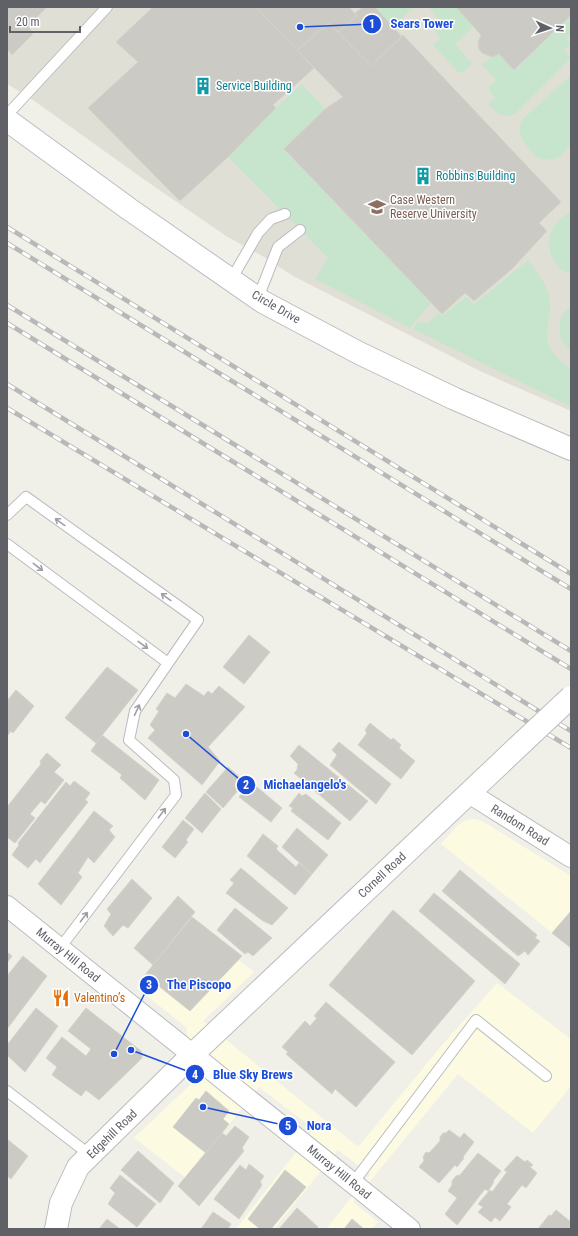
<svg xmlns="http://www.w3.org/2000/svg" width="578" height="1236" viewBox="0 0 578 1236" font-family="'Roboto Condensed',sans-serif">
  <rect width="100%" height="100%" fill="#f0f0e8"/>
  <path fill="#fcfbe1" d="M475,819L482,821L571,876V948L441,844L458,825L466,820Z
    M192,924L254,972L203,1021L358,1147L443,1044L497,983L571,1039V1086L533,1133L458,1074L353,1202L378,1222L372,1229H326L370,1174L338,1150L274,1229H236L314,1129L259,1087L186,1178L134,1138L195,1080L186,1027L137,988Z"/>
  <path fill="#e0dfd6" d="M7,7H571V411L482,372L293,276L264,257L226,236L142,178L26,95L7,84Z"/>
  <path fill="#c7e5cd" d="M375,7H414L393,27Z
    M432,7H456L473,27L455,44L472,63L463,73L458,72L433,45L441,38L432,28L440,21L430,9Z
    M571,15V32L566,37L571,44L564,50L571,58L515,114C500,119 498,114 488,104L495,98L488,88L496,80L482,65L492,57L499,54L515,70Z
    M571,75V144L558,158C553,159 547,160 542,159C533,156 522,142 520,133C519,129 520,124 522,120Z
    M302,84L325,109L284,150L431,303L410,328L315,279L328,258L228,157L276,108Z
    M571,210V274C551,270 544,244 553,228C557,220 565,216 571,210Z
    M528,260C538,273 549,286 550,303C551,314 547,324 547,334C546,348 560,362 571,368V407L413,329L418,322L428,323L439,313L442,316L466,297L474,304Z
    M571,307V351C557,341 554,316 571,307Z"/>
  <path fill="#cccac4" stroke="#d4d3c7" d="M7,7H47L28,26L33,34L12,55L7,49Z
    M153,7H256L314,68L273,105L276,108L228,157L180,201L88,108L138,62L116,42Z
    M256,7H349L357,16L338,32L329,23L297,50Z
    M363,7H375L402,37L371,66L338,32L357,16L355,13Z
    M456,7H571V15L514,70L499,54L492,57L482,53L479,49L478,42L481,35Z
    M329,23L371,66L403,35L561,202L539,223L547,231L512,269L474,301L465,293L442,314L284,149L325,109L343,97L297,50Z
    M249,635L270,652L244,684L223,667Z
    M107,667L138,690L96,743L65,718Z
    M186,684L204,696L208,691L212,694L219,686L245,707L208,747L220,761L202,785L148,738L155,730L150,725L159,711L156,709L167,693L175,698Z
    M16,690L34,706L13,733L11,731L8,735L7,734V701Z
    M370,723L391,740L393,738L401,745L399,748L415,761L401,779L358,745L367,733L365,730Z
    M102,735L159,780L145,800L120,778L122,775L91,751Z
    M339,742L391,784L376,804L330,765L337,755L332,750Z
    M299,745L368,801L350,821L294,773L297,770L298,764L290,756Z
    M47,753L61,765L54,772L64,780L45,804L41,801L30,814L35,818L15,843L7,837V807L41,764L40,761Z
    M228,767L245,782L223,808L206,792Z
    M74,781L90,793L85,800L88,802L40,863L36,859L28,868L12,855L19,845L18,843L66,782L70,786Z
    M251,782L282,808L271,822L239,797Z
    M205,793L221,809L202,833L185,818Z
    M299,793L302,796L306,794L341,823L328,840L291,811L293,808L289,806Z
    M94,811L113,826L109,830L115,837L94,863L88,857L78,873L82,877L61,905L38,884Z
    M183,820L194,829L186,840L188,842L175,858L162,847Z
    M297,828L328,855L312,874L282,847Z
    M263,834L278,846L276,849L296,867L299,863L312,874L295,895L247,856Z
    M241,868L288,908L272,925L263,921L226,893L234,883L230,880Z
    M460,870L537,935L535,938L540,941L528,955L525,951L518,956L442,891Z
    M132,879L152,898L128,928L123,925L113,936L104,926L111,914L107,909Z
    M434,893L520,964L505,984L419,911Z
    M178,896L195,912L153,965L134,948Z
    M235,908L272,938L253,956L248,952L245,954L217,930Z
    M393,910L475,981L412,1055L329,985Z
    M571,911V948L552,933Z
    M192,917L242,956L190,1011L145,975Z
    M7,952L12,956L7,963Z
    M23,956L47,976L7,1029V988L8,987L7,986V976Z
    M326,1002L395,1062L356,1107L335,1089L332,1094L286,1054L288,1052L282,1047L305,1021L310,1026L317,1018L314,1016Z
    M36,1008L58,1026L25,1072L7,1055V1045Z
    M86,1008L141,1051L142,1058L99,1100L86,1090L81,1096L52,1075L57,1067L46,1058L62,1037L86,1056L91,1049L68,1031Z
    M206,1091L229,1111L223,1119L229,1124L206,1153L173,1127L196,1098L199,1100Z
    M235,1126L249,1137L242,1148L244,1151L199,1206L178,1186L222,1133L226,1136Z
    M449,1130L460,1138L464,1133L474,1142L463,1157L464,1158L457,1167L455,1165L439,1183L419,1167L424,1161L423,1157L426,1152L429,1153L440,1141V1137L443,1133H446Z
    M7,1139L28,1156L11,1179L7,1176Z
    M138,1151L174,1183L160,1203L121,1170Z
    M478,1153L501,1171L493,1181L494,1182L488,1191L485,1189L457,1225L445,1214L457,1198L448,1191L452,1185V1181L456,1176L460,1175Z
    M517,1156L525,1162L527,1160L533,1165L530,1167L537,1173L526,1188L522,1185L507,1204L511,1207L500,1221L495,1217L491,1222L478,1212L483,1207L478,1204L490,1190L492,1192L507,1172L504,1170Z
    M249,1164L264,1176L260,1182L262,1185L239,1219L214,1199L240,1165L246,1170Z
    M285,1170L306,1187L271,1229H260L248,1219Z
    M120,1175L156,1204L137,1227L108,1204L115,1193L110,1188Z
    M297,1208L318,1227L316,1229H279Z
    M556,1210L571,1222L569,1229H538L549,1215L551,1216Z
    M213,1212L231,1224L228,1229H201Z
    M107,1219L120,1229H99Z
    M352,1219L364,1229H344Z"/>
  <g fill="none" stroke-linecap="round" stroke-linejoin="round">
    <g stroke="#babbc0" stroke-width="12">
      <path id="lane" d="M7,115L107,7
        M231,280L258,233L271,219L285,214
        M258,298L278,247L300,230
        M7,515L26,497L198,620L135,711L129,740L174,780L176,795L60,948
        M7,544L168,663
        M7,1091L90,1155
        M353,1183L476,1020L546,1076"/>
    </g>
    <g stroke="#babbc0" stroke-width="22">
      <path id="street" d="M469,793L571,857
        M7,906L410,1229"/>
    </g>
    <g stroke="#bbbcc2" stroke-width="24">
      <path id="secondary" d="M7,120L129,209L263,302L359,353L455,399L571,449
        M56,1229L61,1203L78,1167L193,1054L524,741"/>
    </g>
    <use href="#lane" stroke="#fff" stroke-width="10"/>
    <use href="#street" stroke="#fff" stroke-width="20"/>
    <use href="#secondary" stroke="#fff" stroke-width="22"/>
    <g stroke="#b7b8b8" stroke-width="4.5">
      <path id="rail" d="M7,227L571,574
        M7,243L571,589
        M7,305L571,651
        M7,323L571,669
        M7,384L571,731
        M7,408L571,748"/>
    </g>
    <use href="#rail" stroke="#fff" stroke-width="3" stroke-dasharray="9" stroke-linecap="butt"/>
    <g stroke="#bbbcc2" stroke-width="24" stroke-linecap="butt">
      <path id="secondary-bridge" d="M524,741L571,697"/>
    </g>
    <use href="#secondary-bridge" stroke="#fff" stroke-width="22"/>
  </g>
  <defs><path id="oneway-shaft" d="M-6 0H5M1.5-3L5.5 0L1.5 3" fill="none" stroke-width="1.6" stroke-linecap="round" stroke-linejoin="round"/></defs>
  <g stroke="#9fa0a4">
    <use href="#oneway-shaft" transform="translate(60 522) rotate(-144)"/>
    <use href="#oneway-shaft" transform="translate(38 567) rotate(37)"/>
    <use href="#oneway-shaft" transform="translate(166 597) rotate(-144)"/>
    <use href="#oneway-shaft" transform="translate(143 645) rotate(37)"/>
    <use href="#oneway-shaft" transform="translate(137 710) rotate(-65)"/>
    <use href="#oneway-shaft" transform="translate(162 813) rotate(-53)"/>
    <use href="#oneway-shaft" transform="translate(84 917) rotate(-53)"/>
  </g>
  <defs>
    <g id="building-bare" transform="scale(1.38)"><path d="M-4-6H4V6H1V3H-1V6H-4ZM-2.5-4.3h1.7v1.8h-1.7ZM.8-4.3h1.7v1.8H.8ZM-2.5-1h1.7V.8h-1.7ZM.8-1h1.7V.8H.8Z" fill="#0f9aa8" stroke="#fff" stroke-width="2.5" paint-order="stroke"/></g>
    <g id="university-bare" transform="scale(1.38)"><path d="M0-5L7-2L0 1L-7-2ZM-4 1L0 2.5L4 1V4Q0 6-4 4Z" fill="#8d6e63" stroke="#fff" stroke-width="2.5" paint-order="stroke"/></g>
    <g id="restaurant-bare" transform="scale(1.38)"><path d="M-5-6h1v4h1v-4h1v4h1v-4h1v5L-1.5 .5V6h-2V.5L-5-1ZM5-6V6H3V1.5H1.5Q1.5-4 5-6Z" fill="#e8710a" stroke="#fff" stroke-width="2.5" paint-order="stroke"/></g>
  </defs>
  <g fill-rule="evenodd">
    <use href="#building-bare" x="203" y="86"/>
    <use href="#building-bare" x="423" y="176"/>
    <use href="#university-bare" x="377" y="207"/>
    <use href="#restaurant-bare" x="61" y="998"/>
  </g>
  <g text-anchor="middle" dominant-baseline="central" stroke-width="3" stroke-linejoin="round" paint-order="stroke">
    <g font-size="12" fill="#0d838f" stroke="#fff" text-anchor="start">
      <text x="216" y="86">Service Building</text>
      <text x="436" y="176">Robbins Building</text>
    </g>
    <g font-size="12" fill="#785e54" stroke="#fff" text-anchor="start">
      <text x="390" y="200">Case Western<tspan x="390" dy="14">Reserve University</tspan></text>
    </g>
    <g font-size="12" fill="#5f6167" stroke="#fff">
      <text transform="translate(276 307) rotate(30)">Circle Drive</text>
      <text transform="translate(520 825) rotate(32)">Random Road</text>
      <text transform="translate(382 875) rotate(-43)">Cornell Road</text>
      <text transform="translate(68 955) rotate(39)">Murray Hill Road</text>
      <text transform="translate(112 1134) rotate(-44)">Edgehill Road</text>
      <text transform="translate(339 1172) rotate(39)">Murray Hill Road</text>
    </g>
    <g font-size="12" fill="#c56008" stroke="#fff" text-anchor="start">
      <text x="74" y="998">Valentino’s</text>
    </g>
  </g>
  <path fill="none" stroke="#1d4ed8" stroke-width="1.5" d="M300 27L372 24M186 734L246 785M114 1054L149 985M131 1050L195 1074M203 1107L288 1126"/>
  <g fill="#1d4ed8" stroke="#fff" stroke-width="1.5">
    <circle cx="300" cy="27" r="4"/>
    <circle cx="186" cy="734" r="4"/>
    <circle cx="114" cy="1054" r="4"/>
    <circle cx="131" cy="1050" r="4"/>
    <circle cx="203" cy="1107" r="4"/>
    <circle cx="372" cy="24" r="10"/>
    <circle cx="246" cy="785" r="10"/>
    <circle cx="149" cy="985" r="10"/>
    <circle cx="195" cy="1074" r="10"/>
    <circle cx="288" cy="1126" r="10"/>
  </g>
  <g font-size="12" text-anchor="middle" font-weight="bold" fill="#fff">
    <text x="372" y="28">1</text>
    <text x="246" y="789">2</text>
    <text x="149" y="989">3</text>
    <text x="195" y="1079">4</text>
    <text x="288" y="1130">5</text>
  </g>
  <g font-size="13" text-anchor="middle" font-weight="bold" fill="#1d4ed8" stroke="#fff" stroke-width="3" stroke-linejoin="round" paint-order="stroke">
    <text x="422" y="28">Sears Tower</text>
    <text x="305" y="789">Michaelangelo's</text>
    <text x="199" y="989">The Piscopo</text>
    <text x="253" y="1079">Blue Sky Brews</text>
    <text x="319" y="1130">Nora</text>
  </g>
  <rect width="578" height="1236" fill="none" stroke="#5f6167" stroke-width="16"/>
  <g transform="translate(550 28) rotate(93)" stroke="#ffffff" stroke-width="3" paint-order="stroke">
  <path d="M0-3L7 15L0 10L-7 15Z" fill="#5f6167"/>
  <text y="-6" font-size="11" font-weight="bold" text-anchor="middle" fill="#5f6167">N</text>
  </g>
  <path d="M10 26v6h70v-6" fill="none" stroke="#5f6167" stroke-width="2"/>
  <text x="16" y="26" font-size="12" fill="#5f6167" stroke="#ffffff" stroke-width="3" paint-order="stroke">20 m</text>
</svg>
